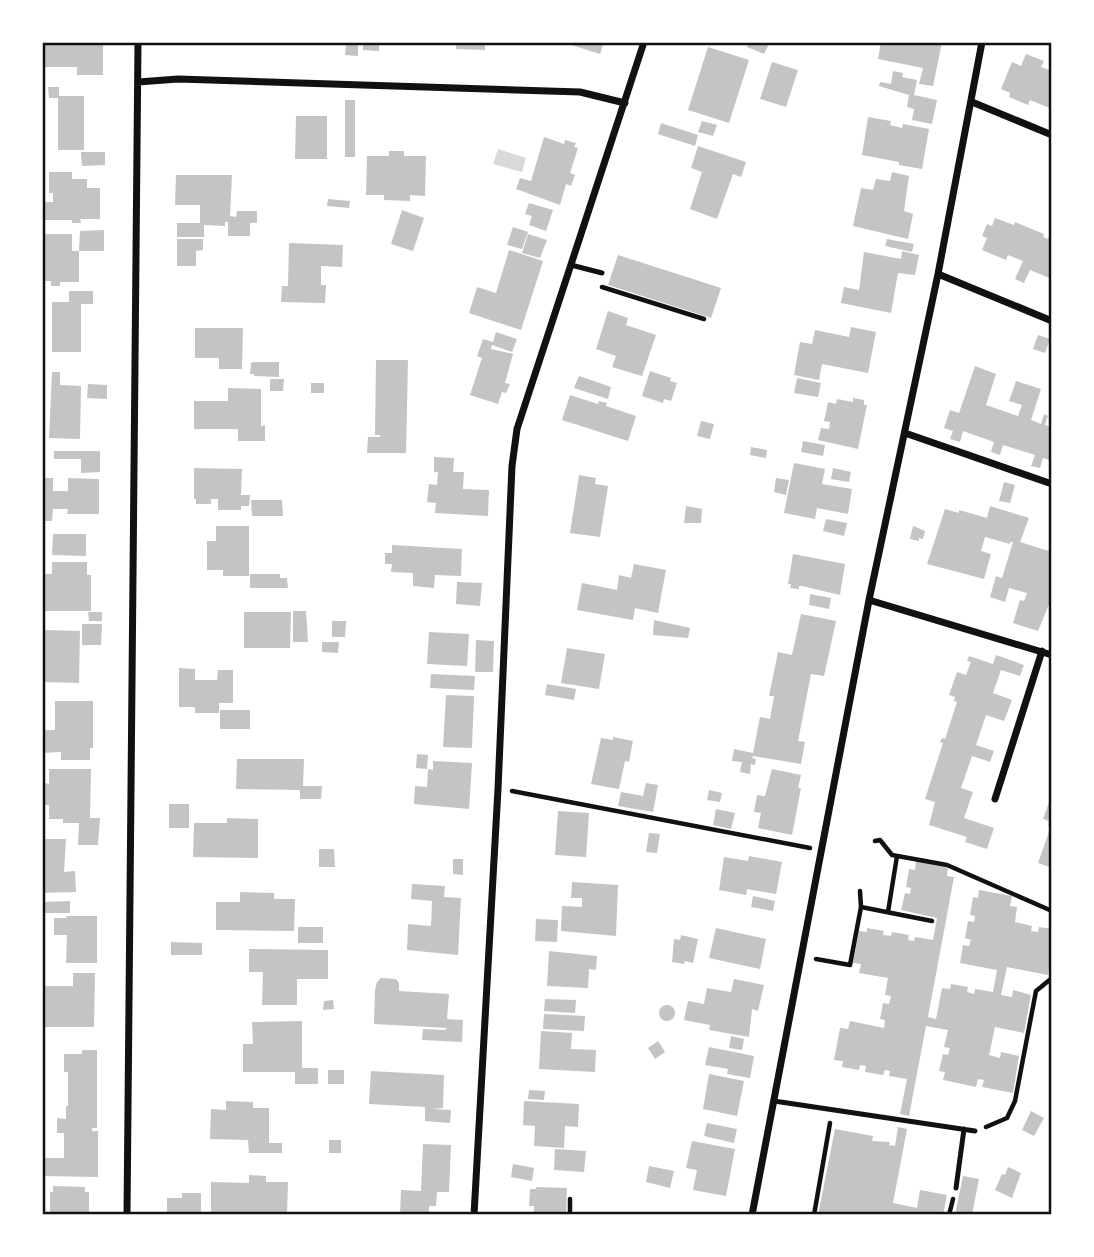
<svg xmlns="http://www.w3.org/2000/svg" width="1094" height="1257" viewBox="0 0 1094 1257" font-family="Manrope,sans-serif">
  <rect width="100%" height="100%" fill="#fff"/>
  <path fill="#d9d9d9" d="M498,149L526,158L522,172L493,164Z"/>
  <path fill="#c4c4c4" d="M42,42H103V75H77V67H42Z
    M346,42H358V56L345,55Z
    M363,42H379V51L363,50Z
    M456,42H485V50L456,49Z
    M562,42H604L600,54Z
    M749,42H770L764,54L747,47Z
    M881,42H942L933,86L919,84L923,68L878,59Z
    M708,47L749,60L729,123L688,110Z
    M1026,54L1044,61L1041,67L1052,71V109L1030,100L1028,105L1009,97L1010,93L1001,89L1012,62L1021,66Z
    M772,62L798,70L786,107L760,99Z
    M893,71L903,73L902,77L917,80L914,95L937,100L932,124L912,120L914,109L907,107L909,95L879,86L880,82L891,84Z
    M48,87H59V96H84V150H58V98H49Z
    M345,100H355V157H345Z
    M296,116H327V159H295Z
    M868,117L891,121L890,125L902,128L903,124L929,129L922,169L899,165V162L862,155Z
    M702,121L717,125L713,136L698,132Z
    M661,123L698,135L695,146L658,134Z
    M544,137L564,144L565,140L576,143L574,147L578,148L570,173L575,175L571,186L566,184L560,205L516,189L520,178L531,181Z
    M698,146L746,162L741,177L733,174L717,219L690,209L702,172L691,168Z
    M389,151H404V156H426L425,196L410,195V201L384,200V195H366L367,156H389Z
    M81,152H105V165L82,166Z
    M49,172H72V179H87V188H100V219H80L81,223H72V220H42V202H53V193H49Z
    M892,172L909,176L904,211L913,214L908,239L853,226L861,188L873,190L876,179L890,181Z
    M176,175H232L230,216L236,217L237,211H257V223H250V236H228V222H225V226L204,225V237H177V223H200V205H175Z
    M328,199L350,201L349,208L327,206Z
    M529,203L553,210L546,231L529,225L532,216L525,214Z
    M402,210L424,218L413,251L391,244Z
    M995,218L1014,225L1015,222L1044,234L1043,237L1048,239L1052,228V279L1030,270L1024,283L1015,279L1023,261L1008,255L1006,260L982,250L987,238L982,236L987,224L992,226Z
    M513,227L528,232L522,249L507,245Z
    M104,230V251H79L80,231Z
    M42,234H72V251H79V282H60V286H51V281H42Z
    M528,234L547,240L540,258L522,253Z
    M177,239H203V250L196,251V266H177Z
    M887,239L914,244L912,252L885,246Z
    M289,243L343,245L342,267L321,266V285H326L325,303L281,302L282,286H288Z
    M509,250L543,261L521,330L469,313L477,287L496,293Z
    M902,251L919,255L915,275L898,273L891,313L841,303L844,287L859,290L864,252L901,259Z
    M618,255L721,288L711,318L608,285Z
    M69,291H93V304H81V352H52V302H69Z
    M608,311L628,318L626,325L656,335L642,376L612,367L616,356L596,349Z
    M851,327L876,332L868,373L822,364L819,380L794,375L800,342L812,344L815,330L849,337Z
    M195,328H243L242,369H219V358H195Z
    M496,332L517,339L512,352L492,345L491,349L513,354L505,383L510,384L506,393L502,392L498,404L470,395L482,358L477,356L483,339L493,342Z
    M1038,335L1050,339L1045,353L1033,349Z
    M376,360H408L406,453H367L368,437H380V435H375Z
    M254,362H279V377L254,376V374H250L251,363Z
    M975,366L996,374L986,405L1018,416L1022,405L1009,401L1016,381L1041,389L1031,420L1041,424L1044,414L1048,416L1045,425L1052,427V461L1043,458L1040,468L1031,466L1035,455L1003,445L1000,455L991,452L994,442L963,431L960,442L950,439L953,431L944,428L950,410L959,413Z
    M650,371L671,378L670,381L677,383L671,401L664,399L663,403L642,396Z
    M52,372H60V385L81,386L80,439L49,438Z
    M579,376L611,387L608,399L574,388Z
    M797,378L821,383L818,397L794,393Z
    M270,379H284L283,391H270Z
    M311,383H324V393H311Z
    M88,384L107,385V399L87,398Z
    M228,388L261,389V426L265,425V441H238V429H194V401H228Z
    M570,395L598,404L599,401L607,403L606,406L636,416L628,441L562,420Z
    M853,398L864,400V405H867L858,449L818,440L821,428L829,429L830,422L824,421L828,402L836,404L837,399L853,402Z
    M701,421L714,424L710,439L697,436Z
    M803,441L825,445L823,456L801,452Z
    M751,447L767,450L766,458L750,455Z
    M54,451H100V472L81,473V459H54Z
    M434,457L454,458L453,472H464L463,489L489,490L488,516L435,513L436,503L427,502L429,484L437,485L438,472H434Z
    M794,463L825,469L822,484L852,489L848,514L817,508L815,519L784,513Z
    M194,468L242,469L241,495H250L249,506H241V510H218V499H211V504H196V499H194Z
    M833,468L851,472L849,482L831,479Z
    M579,475L596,478L595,484L608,486L600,537L570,533Z
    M42,478H53V491H68V478L99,479V514H67L68,509H53L52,521H42Z
    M776,478L789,480L786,495L774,492Z
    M1004,482L1015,485L1010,503L999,501Z
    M251,500H282L283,516H252Z
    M686,506L702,509L701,523H684Z
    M990,506L1029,518L1020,542L1052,552V597L1038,631L1013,623L1020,600L1024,601L1027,593L1009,588L1005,602L990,597L996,576L1002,578L1013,542H1010V544L985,537L981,551L991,554L984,579L927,564L945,509L959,513V510L987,518Z
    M826,519L847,523L844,536L823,531Z
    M216,526H249V576H223V570H207V541H216Z
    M913,526L925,531L923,539L919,538V541L910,539Z
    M53,534H86V556L52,555Z
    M392,545L462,549L461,576L435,575L434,588L413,586V573L391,572L392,564H385V553H392Z
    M793,554L845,564L840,595L802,586H799V589L790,588L791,584H788Z
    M52,562H87V575H91V611H42V574H52Z
    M634,564L666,570L658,613L635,608L633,620L577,610L582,583L617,590L619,575L631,578Z
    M250,574H280V578H287L288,588H250Z
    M457,582L482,583L480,606L456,604Z
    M810,594L831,598L829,609L809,605Z
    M293,611H306L308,642H293Z
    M88,612H102V621H89Z
    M244,612H291L290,648H244Z
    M801,614L836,621L824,676L811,674L798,741L805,742L801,764L753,756L752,758L756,759L755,765L751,764L750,774L740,772L742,762L732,761L734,749L753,753L760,717L770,719L774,696H769L778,652L792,655Z
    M654,620L690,628L688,638L653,635Z
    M332,621H346L345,637H332Z
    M82,624H102L101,645H82Z
    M45,630L80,631L79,683L42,682Z
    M429,632L469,634L467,666L427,664Z
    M476,640L494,641L493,672H475Z
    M322,642H339L338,653L322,652Z
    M567,648L605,654L599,689L561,683Z
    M996,655L1024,665L1020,676L1001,670L993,693L1012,700L1004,721L986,715L976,745L994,751L990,762L972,756L961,788L973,792L964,818L994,828L987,849L965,842L967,837L929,825L935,802L925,799L943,743L940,742L942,738L945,739L957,702L954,701L955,697L949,695L957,672L966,675L971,662L967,661L969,656L993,664Z
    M179,668L195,669V680H217L218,670H233V703H219V713H195V707H179Z
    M431,674L475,676L474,690L430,688Z
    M547,684L576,689L574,700L545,695Z
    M446,695L474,696L472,748L443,747Z
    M55,701H93V748H90V760H61V752L42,753V730H55Z
    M220,710H250V729H220Z
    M613,737L633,741L629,762L625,761L619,789L591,784L601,738L613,740Z
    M417,754L428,755L427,769L416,768Z
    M237,759H304L303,786H322L321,799H300V790L236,789Z
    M433,761L472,763L469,809L414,804L415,786L427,787L428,769L433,770Z
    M49,769H91L90,818H100L98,845H78L79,823H63V819H49V805H45V783L49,784Z
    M772,769L801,775L798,788H801L792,835L758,828L761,813L754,812L757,795L765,796Z
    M646,783L658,785L653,812L618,806L621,792L643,796Z
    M709,790L722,793L720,802L707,800Z
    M1052,794V868L1038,863L1051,826L1048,825L1049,821L1043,819Z
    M169,804H189V828H169Z
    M716,809L735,813L731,829L713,825Z
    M558,811L589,813L586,857L555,855Z
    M227,818L258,819V858L193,857L194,823H227Z
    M649,833L660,834L657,853L646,852Z
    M42,839H66L64,872L75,871L76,892L42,893Z
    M319,849H334L335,867H319Z
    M749,856L782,862L776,894L747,889L746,895L719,890L724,857L748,861Z
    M453,859H463V875L453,874Z
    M916,861L948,868L947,876L954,877L928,1017L936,1019L942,988L950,989L951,984L968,987L967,992L974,994L975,989L993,992L997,970L960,963L963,945L969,946L971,940L965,938L968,921L974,922L975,916L970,915L973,897L978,898L979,890L1012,896L1010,906L1017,907L1015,922L1032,926L1031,931L1038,932L1039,927L1052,929V967H1049L1048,975L1007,967L1001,995L1012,997L1013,990L1031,995L1024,1033L995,1027L989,1055L1000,1058L1001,1052L1019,1056L1013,1093L982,1087L984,1080L978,1079L976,1087L943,1080L945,1072L939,1071L943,1054L948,1055L950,1048L944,1047L948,1030L926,1026L909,1116L900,1114L907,1079L889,1076L890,1071L885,1070L883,1075L865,1072L866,1066L860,1065L859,1070L842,1067L843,1061L834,1060L840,1028L848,1029L850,1021L884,1028L885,1020L880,1019L883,1003L889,1004L891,996L885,995L888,978L859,973L861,964L853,963L859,931L867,932V928L884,931L883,935L891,936L892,932L909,935L908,940L914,941L915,937L933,940L937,918L901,910L905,893L910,894L911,888L906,887L909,869L915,870Z
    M572,882L618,885L616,936L561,931L562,906L582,907V898H571Z
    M412,884L445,886L444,897L461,898L458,955L407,950L408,924L431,926L432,901L411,899Z
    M240,892L274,893V899H295L294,931L216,930V902H240Z
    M753,896L775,901L773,911L751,907Z
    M70,901V913H42V902Z
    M66,916H97V963H66L67,935H54V918H67Z
    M536,919L558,920L557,942L535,941Z
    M298,927H323V943H298Z
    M716,928L766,939L760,969L709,958Z
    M681,935L698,939L693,963L685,961L684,964L672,962L674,939L680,940Z
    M171,942L202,943V955H171Z
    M249,949L328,950V979H297V1005H262L263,972H249Z
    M549,951L597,956L596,970L589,969L588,988L547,986Z
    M73,973H95L94,1027H42V986H73Z
    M381,978L396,979L399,983V991L449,994L447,1019L463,1020L462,1042L422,1040L423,1029L446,1030V1028L374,1024L375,990L377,982Z
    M734,979L764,985L758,1011L752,1009L749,1037L709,1030L710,1025L684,1020L688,1001L704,1004L707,988L731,992Z
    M545,999L576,1000L575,1013L544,1011Z
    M333,1000L334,1009L323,1010L324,1001Z
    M659 1013a8 8 0 1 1 16 0a8 8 0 1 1-16 0Z
    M544,1014L585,1016L584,1031L543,1029Z
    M302,1021V1068H318V1084H295V1072H243V1044H253L252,1022Z
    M541,1031L572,1033L571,1049L596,1050L595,1072L539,1069Z
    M731,1036L744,1039L742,1050L729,1048Z
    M658,1041L665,1052L655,1059L648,1048Z
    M709,1047L754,1056L750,1078L727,1074L728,1069L705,1065Z
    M82,1050H97V1128H92V1131H98V1177L42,1176V1158H64V1133H57V1118L66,1119V1106H68V1072H64V1054H82Z
    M328,1070H344V1084H328Z
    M371,1071L444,1075L443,1108L431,1109L451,1110L450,1123L425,1121V1107L369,1104Z
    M709,1074L744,1081L737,1116L703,1109Z
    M529,1090L545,1091L544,1100L528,1099Z
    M226,1101L253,1102V1108H269V1143H282V1153H249L248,1140L210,1139L211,1109L226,1110Z
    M524,1101L579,1104L578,1127L565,1126L564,1148L534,1146L535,1126L523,1125Z
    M1031,1111L1044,1118L1034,1136L1022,1130Z
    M707,1123L737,1129L734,1143L704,1136Z
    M898,1127L907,1129L893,1203L917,1208L920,1190L947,1195L943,1215H818L835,1129L873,1136L872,1141L890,1142L889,1145L895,1146Z
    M329,1140H341V1153H329Z
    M692,1141L735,1149L726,1196L693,1190L697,1170L686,1168Z
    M423,1144L451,1145L449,1192H437L436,1206H429V1215H400L401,1190L421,1191Z
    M555,1149L586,1151L584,1172L554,1170Z
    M513,1164L534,1168L532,1181L511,1177Z
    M649,1166L674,1171L670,1188L646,1182Z
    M1008,1167L1021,1173L1012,1198L995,1190L1002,1174L1005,1175Z
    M249,1175L266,1176V1182H288L287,1215L211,1214V1182L249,1183Z
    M963,1176L979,1179L972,1215H955Z
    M53,1186L85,1187V1192H89V1215H50V1192H53Z
    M536,1187L567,1188L566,1215H534V1206H529L530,1189H536Z
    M182,1193H201V1215H167V1198H182Z"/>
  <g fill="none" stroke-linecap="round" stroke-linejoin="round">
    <path stroke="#111" stroke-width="4.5" d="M602,287L704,319
      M512,791L810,848
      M875,841L880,840L892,855L947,865L1052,911
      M861,907L932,921
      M888,912L897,856
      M816,959L850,965L861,907L860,891
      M986,1127L1007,1118L1015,1101L1036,991L1052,978
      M570,1215V1199
      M814,1215L830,1123
      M949,1215L953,1199"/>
    <path stroke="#111" stroke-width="5" d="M571,265L602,273
      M774,1101L975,1131
      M956,1188L964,1129"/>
    <path stroke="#111" stroke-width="7" d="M138,82L178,79L580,92L625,103
      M972,102L1052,135
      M938,274L1052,321
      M905,433L1052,484
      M869,600L1052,655
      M995,799L1042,651
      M127,1215L138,42
      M474,1215L498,789L512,466L517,429L644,42
      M752,1215L869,600L938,274L982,42"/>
  </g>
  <rect width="1094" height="1257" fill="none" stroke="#ffffff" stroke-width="88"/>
  <rect x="44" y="44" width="1006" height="1169" fill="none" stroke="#111" stroke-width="2.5"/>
</svg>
